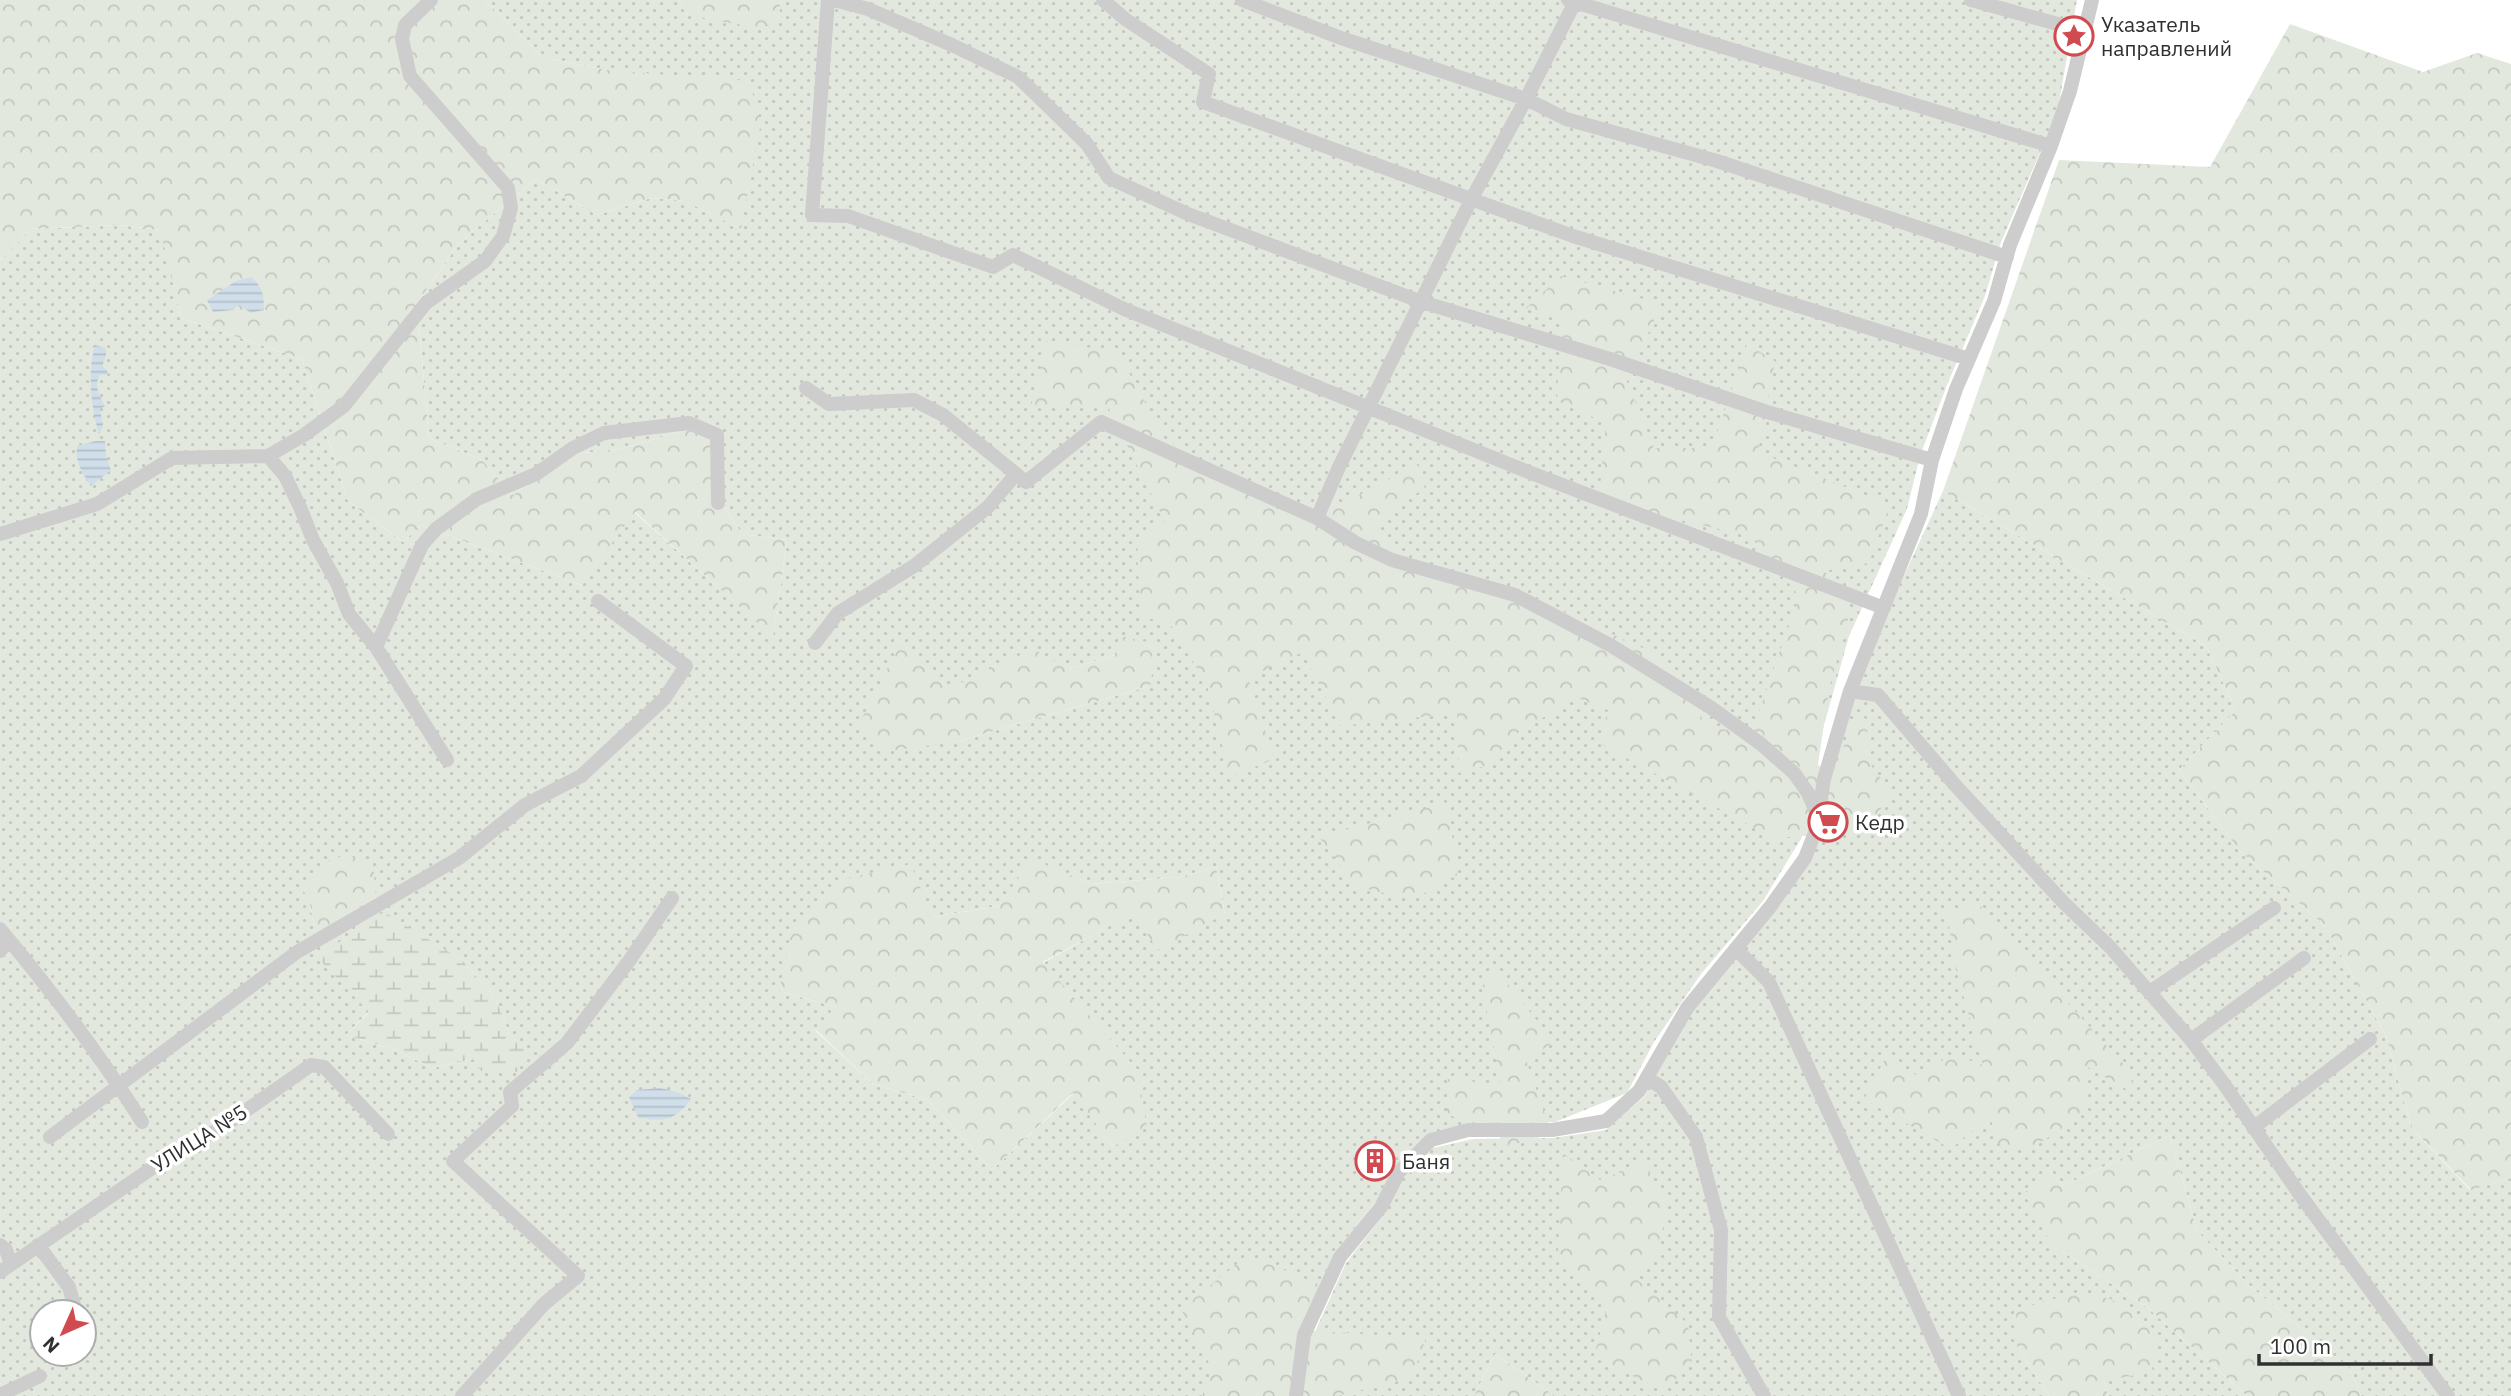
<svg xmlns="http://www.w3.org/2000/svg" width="2511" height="1396" viewBox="0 0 2511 1396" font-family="'IBM Plex Sans',sans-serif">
  <defs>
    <pattern id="grass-dots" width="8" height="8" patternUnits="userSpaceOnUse" patternTransform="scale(1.75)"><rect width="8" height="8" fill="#e3e8de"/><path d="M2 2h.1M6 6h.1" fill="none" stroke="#c3c7bf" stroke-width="1.8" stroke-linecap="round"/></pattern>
    <pattern id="forest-crowns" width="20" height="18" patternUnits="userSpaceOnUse" patternTransform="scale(1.75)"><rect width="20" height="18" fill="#e3e8de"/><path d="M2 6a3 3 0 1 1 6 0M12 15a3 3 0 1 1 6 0" fill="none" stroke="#c3c7bf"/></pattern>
    <pattern id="wetland-marsh" width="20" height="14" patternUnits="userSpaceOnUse" patternTransform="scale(1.75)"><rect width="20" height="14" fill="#e3e8de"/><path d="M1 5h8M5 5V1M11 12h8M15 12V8" fill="none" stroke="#c3c7bf"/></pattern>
    <pattern id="water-rules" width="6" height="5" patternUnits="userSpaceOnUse" patternTransform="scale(1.75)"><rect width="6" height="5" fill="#cfdee9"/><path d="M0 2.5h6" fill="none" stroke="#b2bfc8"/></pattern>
  </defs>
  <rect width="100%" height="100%" fill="#fff"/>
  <path fill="url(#grass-dots)" fill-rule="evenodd" d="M485,0H678L688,15L778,21L781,0H2077L2057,114L2001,242L1985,296L1947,385L1920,456L1907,509L1849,636L1810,775L1801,839L1763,901L1701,974L1654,1042L1627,1093L1555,1122L1468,1123L1431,1133L1335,1252L1298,1330L1288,1396H0V260L31,229L119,225L161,230L181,318L302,359L348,501L403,542L421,525L581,585L634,512L773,636L787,540L742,534L714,491L687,430L619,449L574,454L513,495L482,460L429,438L417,303L460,242L536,179L597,215L651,198L686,201L741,229L606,70L542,57ZM900,645L948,689L1069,669L1115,655L1150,686L955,742ZM1032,860L1091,884L1180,877L1216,867L1225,914L1133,912L1043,963L1137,1070L1113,1147L1074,1093L992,1170L928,1100L873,1084L815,1030L836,1007L779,991L932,917L999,906ZM376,897L315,933L310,903ZM434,944L462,960L496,999L509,1033L473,1059L433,1068L395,1050L346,1035ZM42,1312H84V1354H42Z
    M1943,491L2206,646L2236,710L2179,770L2239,850L2325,926L2386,1036L2411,1127L2470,1190L2511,1178V1396H2361L2350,1369L2251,1287L2197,1231L2170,1135L2063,1186L2050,1171L2051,1244L2148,1308L2247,1396H2108L2104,1381L2017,1346L2049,1396H1555L1495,1354L1474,1396H1305L1312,1338L1346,1263L1385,1213L1404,1177L1433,1148L1473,1139L1553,1138L1606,1130L1645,1096L1672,1036L1816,847L1827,782L1871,647Z"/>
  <path fill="url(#forest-crowns)" d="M0,0H485L542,57L606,70L749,81L761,122L741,229L685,201L651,198L597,215L536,179L460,242L417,303L429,438L482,460L513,495L574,454L619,449L687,430L710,439L714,491L742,534L787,540L773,637L635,512L581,585L421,525L403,542L348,501L302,359L181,318L160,230L119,225L31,229L0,260Z
    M678,0H781L778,22L757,28L688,15Z
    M2290,24L2423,72L2477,53L2511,64V1178L2471,1190L2411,1127L2386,1036L2325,926L2239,850L2179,770L2236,710L2206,646L1943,491L2059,160L2210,167Z
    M1561,276L1661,304L1627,382L1654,448H1712L1747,344L1775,361L1758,452L1890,505L1869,563L1825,571L1850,612L1829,689L1818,765L1833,772L1858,713L1867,720L1868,761L1892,794L1863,832L1773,838L1599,743L1608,710L1578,698L1521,730L1485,766L1459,773L1457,713L1340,726L1303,652L1248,678L1274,759L1230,777L1207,685L1169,622L1140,617L1137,539L1165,522L1107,405L1031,407L1046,341L1118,352L1164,438L1284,513L1343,504L1417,464L1425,487L1375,526L1415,562L1507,586L1658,655L1709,728L1752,732L1799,596L1750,536L1670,518L1598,510L1606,423L1557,401L1561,320L1526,308Z
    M1120,636L1157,644L1150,686L955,742L881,752L859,724L900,644L948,689L1033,649L1069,669L1115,655Z
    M1448,802L1457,875L1412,900L1355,886L1319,837Z
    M348,854L374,872L376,897L315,934L310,903L302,888L325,862Z
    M1032,859L1091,884L1180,877L1216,867L1225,914L1158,950L1133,913L1043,962L1137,1070L1147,1127L1113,1147L1073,1093L992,1170L928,1100L873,1084L815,1029L836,1007L779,991L790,938L840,880L911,864L932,917L999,906Z
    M1976,901L2125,1066L2138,1096L2084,1065V1114L2029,1150L1997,1144L1990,1115L1951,1149L1864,1099L1886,1057L1918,1076L1952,1054L1983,1065L1956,970L1947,913Z
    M1495,968L1554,1042L1526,1060L1552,1134L1508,1146L1489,1125L1447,1115V1079L1501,1084L1482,987Z
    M2170,1135L2197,1231L2251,1287L2350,1369L2361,1396H2247L2148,1308L2051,1244L2024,1193L2050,1171L2063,1186Z
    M1563,1153L1600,1180L1643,1163L1667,1201L1660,1247L1633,1276L1688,1324L1692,1364L1663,1391L1594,1357L1607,1307L1558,1251Z
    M1248,1255L1320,1285L1299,1330L1426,1338L1412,1378L1336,1396H1202L1212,1369L1181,1309Z
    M2078,1292L2111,1299L2157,1331L2152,1372L2104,1381L2108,1396H2049L2017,1346L2016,1310Z
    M1495,1354L1555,1396H1474Z"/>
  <path fill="url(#wetland-marsh)" d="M384,912L462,960L496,999L509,1033L527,1052L517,1072L481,1071L473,1059L433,1068L395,1050L346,1035L369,1012L317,957Z"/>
  <path fill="url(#water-rules)" d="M251,277C263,287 264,295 264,310L251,313L239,305L233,310L213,312L207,300L236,281Z
    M95,345L106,348V355L102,367L107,370L108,375H100C93,386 100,396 105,406L100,409L103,426L99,434C91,407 87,373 95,345Z
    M95,441H105L106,456L111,470L91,486C82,472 75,463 77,446Z
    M660,1088L677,1092L691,1099C676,1120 664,1123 638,1117L629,1097L637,1090Z"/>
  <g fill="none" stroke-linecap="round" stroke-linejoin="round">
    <path stroke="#cdcdcd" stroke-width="14" d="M828,0L812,215L848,216L993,267L1013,255L1124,309L1531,473L1884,608
      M834,0L868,9L952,45L1018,77L1087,144L1109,178L1188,214L1422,302L1610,359L1767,412L1932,460
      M1103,0L1125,19L1209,74L1203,102L1573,236L1969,359
      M1242,0L1341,38L1526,99L1566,119L1717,161L2007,257
      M1568,0L2051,146
      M1971,0L2083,31
      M806,388L829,404L914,400L943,415L1026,482L1101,422L1317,518L1356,543L1392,560L1515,595L1610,645L1710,707L1761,744L1794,773L1808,793L1817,814
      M268,456L285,476L300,507L313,540L337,583L349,614L376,647L447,760
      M1317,518L1339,467L1471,200L1526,99L1576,0
      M0,534L97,504L172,458L268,456L304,435L344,406L426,303L485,261L503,236L511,208L508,188L410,76L402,39L405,25L431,0
      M815,643L838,613L914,566L988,507L1016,474
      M376,647L422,545L436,529L477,499L536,474L573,448L604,433L689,423L717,435L718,503
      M1850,691L1878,695L1956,786L2064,903L2110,947L2191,1040L2224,1084L2298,1192L2448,1396
      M0,929C51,990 100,1055 142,1122
      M1736,949L1769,982L1959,1396
      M0,951L9,940
      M2151,991L2274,908
      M2191,1040L2304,958
      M1647,1078L1661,1087L1696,1137L1721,1230L1719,1317L1764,1396
      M2253,1128L2370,1039
      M50,1137L297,952L459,858L525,805L581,776L664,699L686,666L598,601
      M0,1245L6,1250L11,1264
      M38,1245L69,1287L76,1312
      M0,1272L180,1149L218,1130L311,1065L324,1067L388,1134
      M0,1395L40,1376
      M462,1396L544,1304L578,1276L453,1161L512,1106L510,1092L567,1043L629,961L672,898
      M1296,1396L1304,1335L1340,1257L1381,1207L1399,1172L1431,1140L1468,1130H1552L1606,1121L1639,1091L1687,1008L1770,907L1805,858L1816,830L1824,779L1850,691L1921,514L1932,460L1956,389L1994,301L2010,245L2051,146L2070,91L2092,0"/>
  </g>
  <defs>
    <g id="sight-ring" transform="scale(2.0125)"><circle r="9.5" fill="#fff" stroke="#d04a50" stroke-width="1.5"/><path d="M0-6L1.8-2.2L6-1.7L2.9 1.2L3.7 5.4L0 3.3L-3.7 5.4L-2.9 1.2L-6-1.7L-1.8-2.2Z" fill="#d04a50"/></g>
    <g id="supermarket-ring" transform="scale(2.0125)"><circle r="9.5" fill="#fff" stroke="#d04a50" stroke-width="1.5"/><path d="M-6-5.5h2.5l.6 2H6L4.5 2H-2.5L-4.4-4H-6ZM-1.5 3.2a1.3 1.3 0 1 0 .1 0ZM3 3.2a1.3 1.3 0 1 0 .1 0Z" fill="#d04a50"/></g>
    <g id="building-ring" transform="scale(2.0125)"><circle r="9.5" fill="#fff" stroke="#d04a50" stroke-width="1.5"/><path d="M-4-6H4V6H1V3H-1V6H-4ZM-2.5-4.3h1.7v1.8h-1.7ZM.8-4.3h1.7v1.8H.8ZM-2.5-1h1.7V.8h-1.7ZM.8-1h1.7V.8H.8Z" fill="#d04a50"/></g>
  </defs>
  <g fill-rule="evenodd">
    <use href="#sight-ring" x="2074" y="36"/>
    <use href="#supermarket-ring" x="1828" y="822"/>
    <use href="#building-ring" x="1375" y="1161"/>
  </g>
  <g text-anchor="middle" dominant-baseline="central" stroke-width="7" stroke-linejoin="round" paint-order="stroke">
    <g font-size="21" fill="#303030" stroke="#fff" text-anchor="start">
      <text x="2101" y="24">Указатель<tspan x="2101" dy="24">направлений</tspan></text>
      <text x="1855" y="822">Кедр</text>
      <text x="1402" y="1161">Баня</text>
    </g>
    <g font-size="21" fill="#303030" stroke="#fff">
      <text transform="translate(199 1138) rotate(-32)">УЛИЦА №5</text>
    </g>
  </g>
  <g transform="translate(63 1333) rotate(225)"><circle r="33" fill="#ffffff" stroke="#acacac" stroke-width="2"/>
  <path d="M0-5L12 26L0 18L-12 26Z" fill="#d04a50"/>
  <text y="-10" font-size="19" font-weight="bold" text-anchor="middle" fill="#303030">N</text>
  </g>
  <path d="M2259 1354v10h172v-10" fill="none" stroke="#303030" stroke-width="3.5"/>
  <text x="2270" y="1354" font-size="21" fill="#303030" stroke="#ffffff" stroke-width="5" paint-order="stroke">100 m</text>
</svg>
